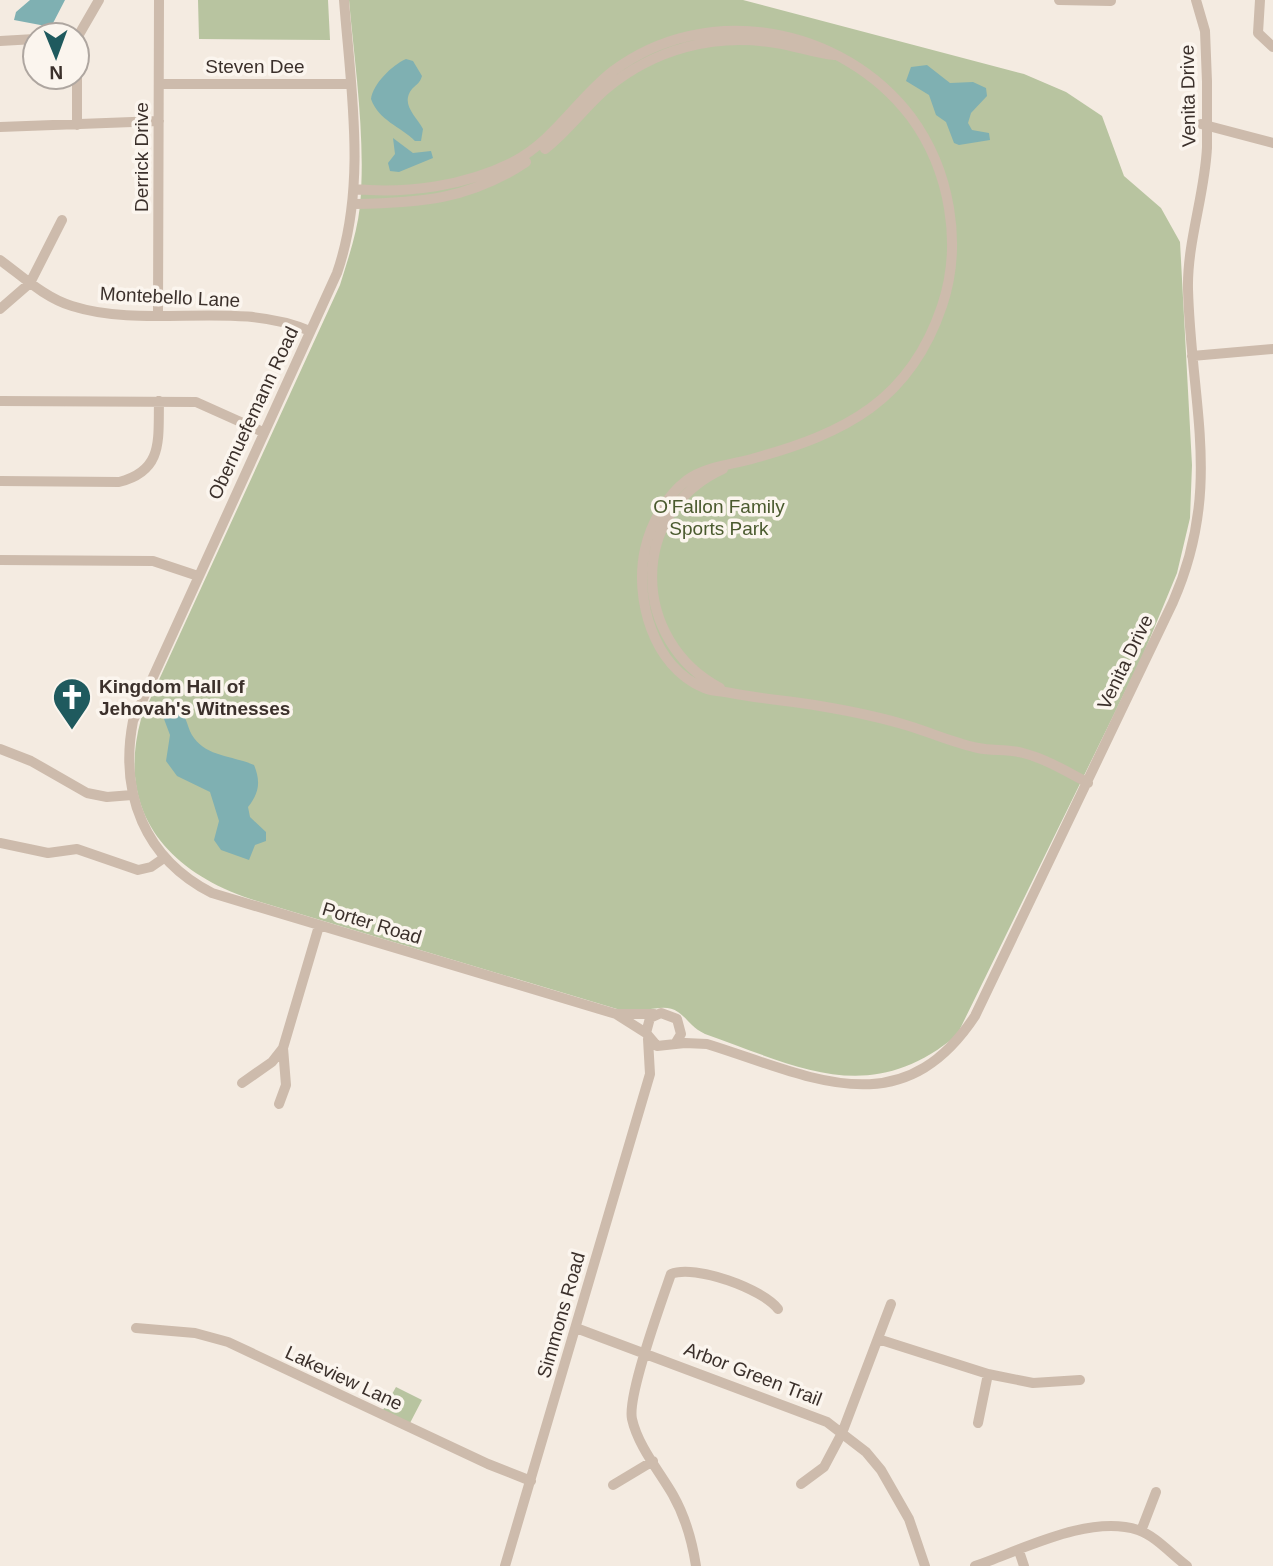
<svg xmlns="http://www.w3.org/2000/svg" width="1273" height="1566" viewBox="0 0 1273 1566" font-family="Arial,sans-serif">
  <rect width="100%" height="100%" fill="#f4ebe1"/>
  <path fill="#b8c4a0" d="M198,0H328L330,40L199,39Z
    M349,0H743L1024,74L1066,92L1102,116L1124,176L1161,208L1180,242L1192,465L1190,518L1177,573L1143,655L957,1035C870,1108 799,1067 705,1034C691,1027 689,1020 678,1012C665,1002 643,1013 627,1012L257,901C170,874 115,814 141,719L340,285C348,259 357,233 360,206C366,139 355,67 349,0Z
    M396,1387L422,1400L410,1423L383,1410Z"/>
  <path fill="#7fb0b2" d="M30,0H65L51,27L14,20L16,12Z
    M406,59L413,61L422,76C420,83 417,84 412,89C400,104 416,116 423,129L421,141H415C400,126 379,121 371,99C373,84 392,65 406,59Z
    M927,65L950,83L973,82L986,88L987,96L971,113L968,123L972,130L989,133L990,140L959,145L954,143L946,122L936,115L929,95L906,81L911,67Z
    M393,138L413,153L431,151L433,158L399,172L390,171L388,163L395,154Z
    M179,709C188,718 187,729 194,738C208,757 234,756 254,765C261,782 259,793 248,807L250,817L266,832V841L255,845L249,860L221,850L214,840L219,821L210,792L177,776L166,761L170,735L164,719L169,712Z"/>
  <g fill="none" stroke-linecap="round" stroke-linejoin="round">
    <path stroke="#cdbbac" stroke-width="10" d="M344,0C351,91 367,186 337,273L133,721C119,794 145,859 212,893L616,1014L646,1033
      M1059,0L1111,1
      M1196,0L1205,31L1207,82
      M1260,0L1258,33L1273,47
      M77,38L99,0
      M0,41L35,39
      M77,52V125
      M159,84H351
      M1201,124L1273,143
      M0,127L159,121
      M545,149C568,131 584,108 606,89C654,49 714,33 776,43C796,46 814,53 834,55
      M354,189C407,194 465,186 513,162C555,140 577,99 613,71C707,1 842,26 911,117C950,170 963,244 942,306C910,401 845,433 755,458C732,465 706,466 687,480C666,496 651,523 645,549C634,598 653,667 704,688C713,692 722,691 731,693C761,699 791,701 820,706C850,711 880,717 909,726C932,733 954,743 978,748C992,751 1008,749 1023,753C1044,758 1068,772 1088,783
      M354,204C419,203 469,200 526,162
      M0,260C22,276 45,298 72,306C148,330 235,299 310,331
      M0,309L30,283L62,220
      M158,314L159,0
      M1192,356L1273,349
      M0,401L196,402L263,432
      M0,481L119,482C164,471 158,439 159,401
      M0,560L153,561L198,576
      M720,688C631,641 627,513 723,469
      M0,749L31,761L87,793L107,797L132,795
      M0,843L48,853L77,849L138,870L151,867L164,858
      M618,1014H654
      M675,1044L681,1034L677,1019L661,1013L650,1018L646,1033L657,1046L685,1043L707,1044C810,1076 901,1128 975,1016L1173,602C1223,488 1191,406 1188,289C1187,242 1205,194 1207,147
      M242,1083L272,1062L283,1048
      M279,1104L286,1085L283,1048L319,926
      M136,1328L195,1333L228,1342L488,1464L531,1481
      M576,1328L827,1422L866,1452L881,1470L909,1519L925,1566
      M878,1339L988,1374L1033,1383L1080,1380
      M978,1423L988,1374
      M801,1484L824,1467L842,1433L891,1304
      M613,1485L653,1461
      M1141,1531L1156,1492
      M1019,1551L1024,1566
      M505,1566L650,1074L648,1039
      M696,1566C692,1540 686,1518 673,1495C659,1471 638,1446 632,1419C627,1396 662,1300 671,1274C695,1264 763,1289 778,1309
      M975,1566C1022,1550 1089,1514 1138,1530C1156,1536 1172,1555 1187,1566"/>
    <path stroke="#cdbbac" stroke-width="10" d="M1207,147V82"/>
  </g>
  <defs>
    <g id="church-pin" transform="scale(2.0125)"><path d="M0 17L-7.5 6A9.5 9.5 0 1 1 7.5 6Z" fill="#1f5a5e" stroke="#fbf5ee"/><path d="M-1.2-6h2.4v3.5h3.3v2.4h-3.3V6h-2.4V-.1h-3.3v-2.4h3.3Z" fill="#fff"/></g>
  </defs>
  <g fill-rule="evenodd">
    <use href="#church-pin" x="72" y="697"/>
  </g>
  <g text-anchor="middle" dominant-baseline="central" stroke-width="7" stroke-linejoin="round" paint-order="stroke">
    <g font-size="19" fill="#3b302b" stroke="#fbf5ee">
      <text x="255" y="66">Steven Dee</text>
      <text transform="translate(1188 96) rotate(-91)">Venita Drive</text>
      <text transform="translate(141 157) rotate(-90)">Derrick Drive</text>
      <text transform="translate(170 297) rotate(3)">Montebello Lane</text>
      <text transform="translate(253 413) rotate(-65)">Obernuefemann Road</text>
      <text transform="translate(1125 662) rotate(-64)">Venita Drive</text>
      <text transform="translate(372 923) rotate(17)">Porter Road</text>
      <text transform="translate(561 1315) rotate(-74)">Simmons Road</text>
      <text transform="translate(753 1374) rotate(21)">Arbor Green Trail</text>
      <text transform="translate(344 1378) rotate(25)">Lakeview Lane</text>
    </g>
    <g font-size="19" fill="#4a5a2e" stroke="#fbf5ee">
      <text x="719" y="506">O'Fallon Family<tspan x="719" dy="22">Sports Park</tspan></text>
    </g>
    <g font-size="19" font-weight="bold" fill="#3b302b" stroke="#fbf5ee" text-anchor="start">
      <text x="99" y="686">Kingdom Hall of<tspan x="99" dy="22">Jehovah's Witnesses</tspan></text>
    </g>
  </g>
  <g transform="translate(56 56) rotate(179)"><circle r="33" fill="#fbf5ee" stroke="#aea6a0" stroke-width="2"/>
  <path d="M0-5L12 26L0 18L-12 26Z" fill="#1f5a5e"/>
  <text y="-10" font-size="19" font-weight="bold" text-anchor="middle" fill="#3b302b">N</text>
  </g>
</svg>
